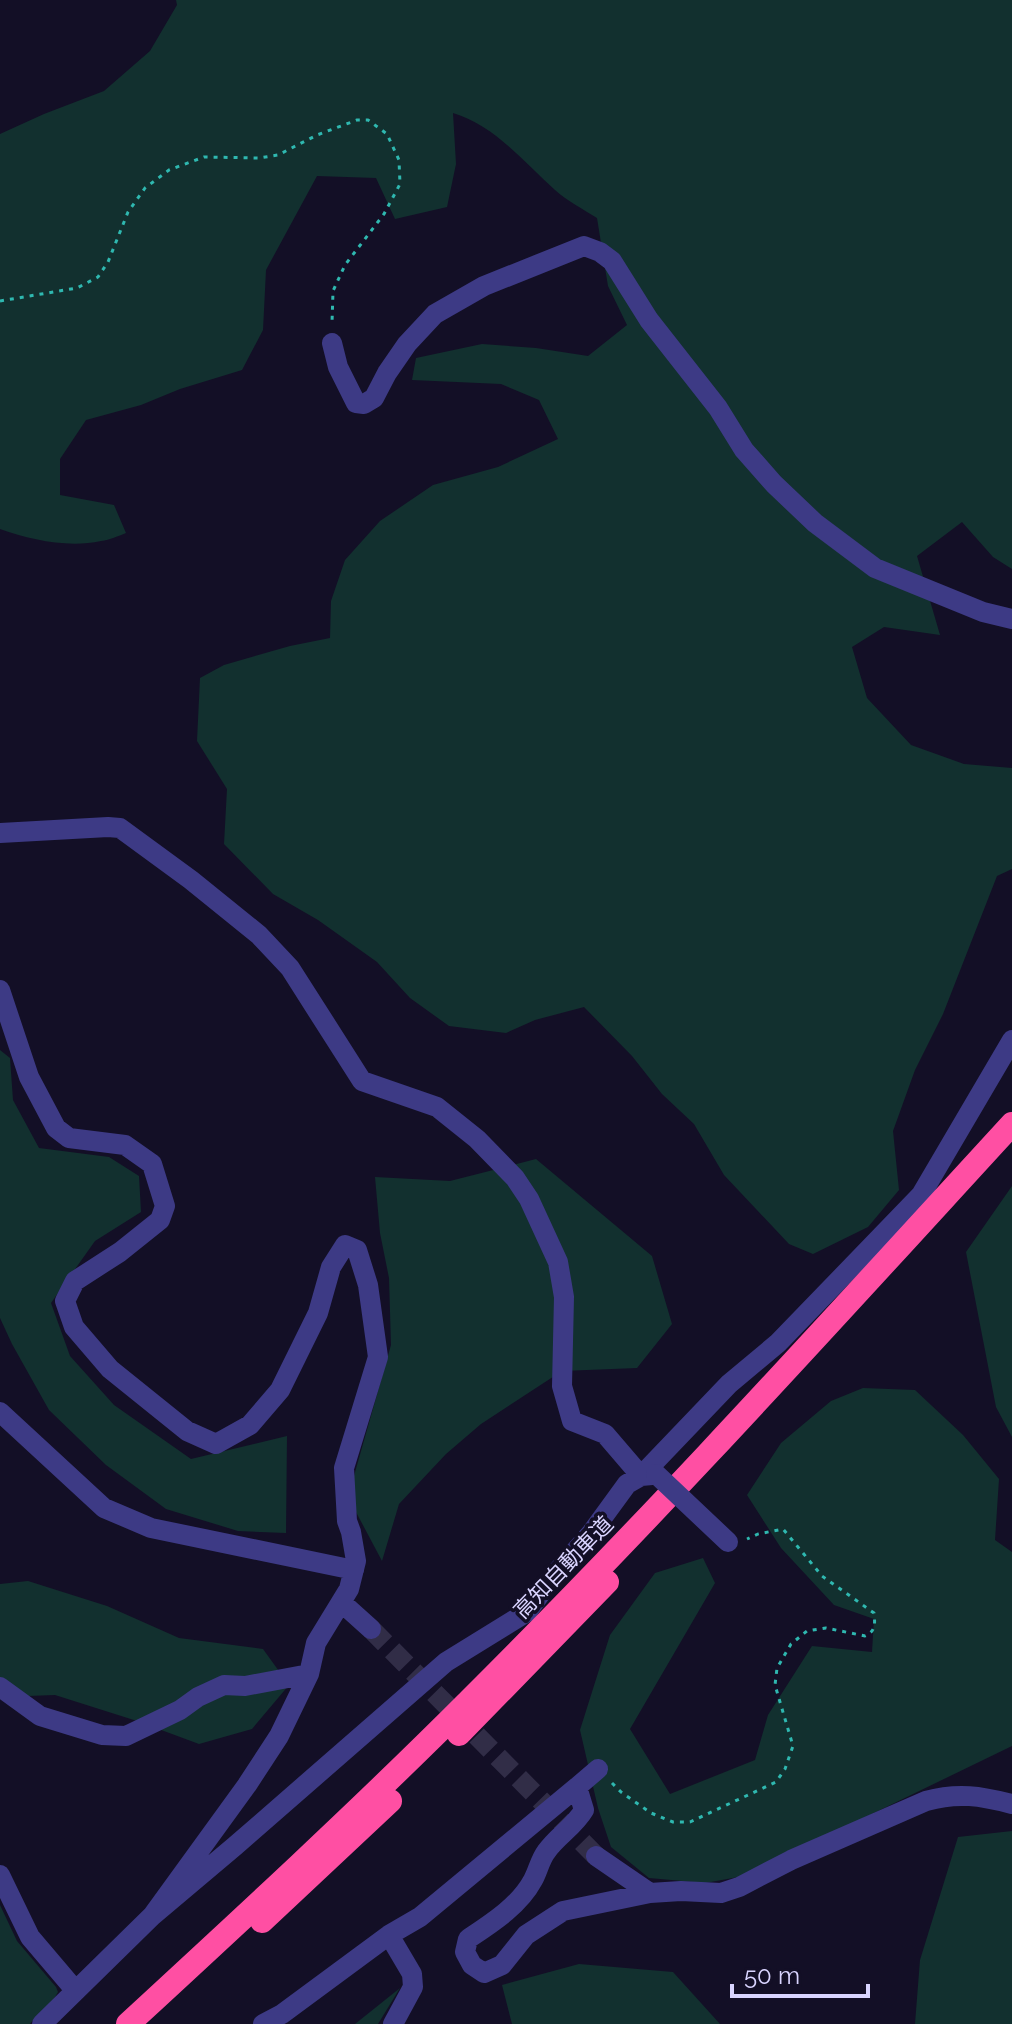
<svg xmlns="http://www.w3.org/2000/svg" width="1012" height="2024" viewBox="0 0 1012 2024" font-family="Raleway,'Noto Sans JP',sans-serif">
  <rect width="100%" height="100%" fill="#130f26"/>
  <path fill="#12302f" d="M176,0H1012V569L993,557L962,522L917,556L940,635L884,627L852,647L867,698L911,745L964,764L1012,768V869L997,876L943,1014L915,1070L893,1131L899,1190L868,1227L813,1254L789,1244L724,1175L694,1124L662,1094L632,1056L584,1007L535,1020L506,1033L449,1026L410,998L377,962L318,920L273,894L224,844L227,789L197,741L200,678L224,665L290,646L330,638L331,601L345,560L380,521L433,485L498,467L558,439L539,400L501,384L412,380L416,358L482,344L536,348L588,356L627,325L608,286L597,218C583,209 567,201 555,190C524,162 494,125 453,113L456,164L447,207L395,219L376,178L317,176L266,270L263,330L242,370L180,389L141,405L86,420L60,459V495L114,505L126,533C118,536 110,540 101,541C68,548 31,540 0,529V134L44,114L104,91L150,51L177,5Z
    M0,1050L10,1058L13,1100L39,1148L109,1157L139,1176L141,1212L95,1241L51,1303L70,1356L114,1405L191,1459L287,1436L286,1533L238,1531L166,1509L106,1465L49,1410L12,1344L0,1318Z
    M536,1159L652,1256L672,1324L637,1368L562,1371L481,1424L446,1454L399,1504L382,1561L348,1497L391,1345L389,1278L380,1233L375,1177L450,1181Z
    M1012,1186V1437L996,1407L966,1252Z
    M863,1388L915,1390L963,1435L999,1479L995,1540L1012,1552V1746L744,1876L705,1883L649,1878L611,1847L598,1808L580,1730L610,1635L655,1573L703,1558L715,1583L630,1729L670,1794L755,1760L768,1715L812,1646L872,1652L874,1619L834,1605L781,1548L747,1495L781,1443L831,1401Z
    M28,1581L107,1606L179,1638L263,1649L289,1685L252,1729L199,1744L137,1721L55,1695L0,1697V1584Z
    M1012,1831V2024H915L920,1960L958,1837Z
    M0,1905L17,1941L56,1987L58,1992C52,2005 38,2012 30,2024H0Z
    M579,1964L673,1972L720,2024H512L502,1985Z
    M400,1988L378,2024H355Z"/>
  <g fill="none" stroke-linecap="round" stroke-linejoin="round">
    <path stroke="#312d47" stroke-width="20" stroke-dasharray="20 10" stroke-linecap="butt" d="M371,1629L596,1856"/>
    <path stroke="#2fb8b0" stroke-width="3" stroke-dasharray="4 6" stroke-linecap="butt" d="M0,301L77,288L98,277L108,262L128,212L145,188L169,170L204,157L259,158L278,155L317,135L357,120H368L387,134L399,160L400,184L384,214L345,265L333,291L332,323
      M612,1783L621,1792L651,1813L673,1822H690L776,1782L785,1769L793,1746L775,1685L777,1668L791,1644L807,1631L826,1628L865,1636C876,1631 875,1624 874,1613L822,1576L783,1529L758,1534L747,1539"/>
    <path stroke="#3d3a85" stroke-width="20" d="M332,343L338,367L356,403L364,404L374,398L387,373L407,344L435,314L484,286L584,246L600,252L612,261L649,320L718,408L744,450L774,484L815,523L875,568L983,612L1012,619
      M0,833L108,827L120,828L191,880L259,935L290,968L362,1081L437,1107L477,1139L515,1178L529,1199L558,1262L564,1297L562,1386L572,1421L605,1434L641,1476
      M0,990L29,1077L56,1128L69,1138L125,1145L152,1164L165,1206L160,1220L120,1252L75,1281L65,1301L74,1327L110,1369L187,1431L216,1444L250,1425L280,1390L318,1313L331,1267L345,1245L357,1250L368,1285L378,1357L344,1468L347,1521L351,1532L356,1561L349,1589L316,1643L309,1674L279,1736L247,1785L152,1916
      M0,1412L104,1508L151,1528L354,1570
      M641,1476L729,1384L778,1343L921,1195L1012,1040
      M341,1602L371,1629
      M0,1687L40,1716L102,1735L126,1736L180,1710L198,1697L224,1685L245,1686L309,1674
      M577,1787L598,1769
      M596,1856L650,1893L681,1891L721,1893L739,1887L791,1860L926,1801C958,1792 981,1796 1012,1804
      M0,1875L30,1937L75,1990
      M389,1935L412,1974L413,1987L393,2024
      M42,2024L152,1916L235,1846L446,1662L527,1612L554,1575L592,1532L627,1484L641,1476L652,1475
      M263,2024L282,2014L389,1935L420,1917L577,1787L584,1810C574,1827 557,1836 546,1852C540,1860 538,1871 533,1880C519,1906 492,1923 468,1939L465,1952L472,1965L484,1973L502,1965L526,1935L563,1911L650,1893"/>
    <path stroke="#ff4fa3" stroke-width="24" d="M459,1734L607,1582
      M262,1921L390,1801
      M128,2024C243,1918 358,1812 469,1701C656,1515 833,1319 1012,1124"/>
    <path stroke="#3d3a85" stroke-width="20" d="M656,1474L728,1542"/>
  </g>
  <g text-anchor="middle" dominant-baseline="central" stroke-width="7" stroke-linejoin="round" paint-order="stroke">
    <g font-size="22" fill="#d9d4ff" stroke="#130f26">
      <text transform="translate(563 1567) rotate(-46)">高知自動車道</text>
    </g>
  </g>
  <path d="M732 1984v12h136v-12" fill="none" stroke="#d9d4ff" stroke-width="4"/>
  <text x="744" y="1984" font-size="24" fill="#d9d4ff" stroke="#130f26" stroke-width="6" paint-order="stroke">50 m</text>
</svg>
